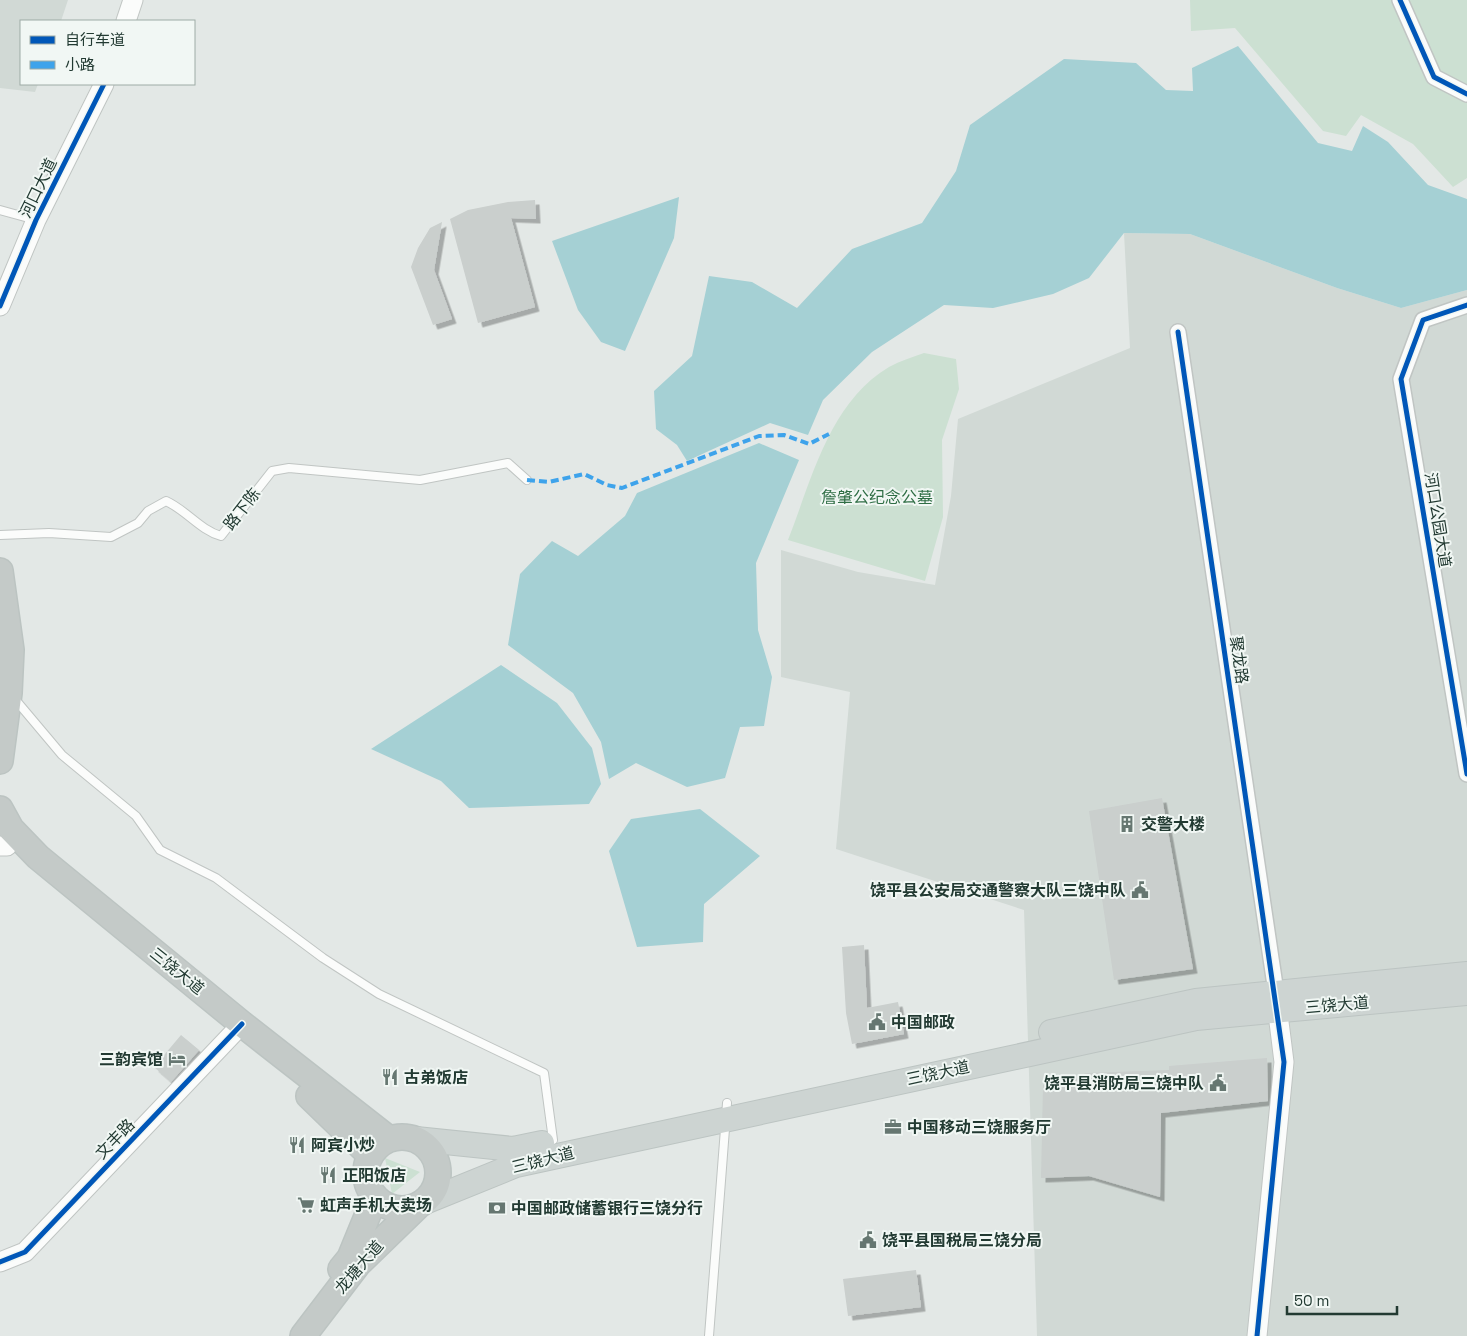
<svg xmlns="http://www.w3.org/2000/svg" width="1467" height="1336" viewBox="0 0 1467 1336" font-family="'Space Grotesk','Noto Sans SC',sans-serif">
  <defs>
    <filter id="shadow"><feDropShadow dx="4.5" dy="4.5" stdDeviation="0" flood-color="#0004"/></filter>
  </defs>
  <rect width="100%" height="100%" fill="#e3e8e6"/>
  <path fill="#d1d9d5" d="M0,0H68L61,21H21V84H38L35,92L0,88Z
    M1124,233L1190,234L1337,288L1401,308L1467,290V1336H1037L1024,910L836,849L850,692L781,677V550L858,572L935,585L951,496L958,419L1130,348Z"/>
  <path fill="#cce0d2" d="M1190,0H1467V178L1453,187L1413,144L1361,115L1346,136L1323,131L1235,28L1191,31Z
    M924,353L956,359L959,389L942,440L943,517L925,581L788,540C812,479 829,403 889,367C900,361 913,357 924,353Z
    M385,1158L420,1172L392,1194Z"/>
  <path fill="#a5d0d4" d="M1238,46L1318,143L1352,151L1363,126L1388,142L1428,185L1467,199V290L1401,308L1337,288L1190,234L1124,233L1089,278L1053,294L993,308L944,305L872,352L823,400L808,435L770,423L687,461L677,445L656,429L654,391L692,356L709,276L752,282L797,308L852,249L922,223L956,171L970,125L1064,59L1136,63L1166,90L1193,91L1192,68Z
    M679,197L674,238L625,351L601,342L578,310L552,241Z
    M759,443L799,460L756,563L758,630L772,677L764,726L740,727L725,778L687,787L636,763L609,779L601,742L573,693L508,645L520,574L552,541L578,556L625,516L637,493Z
    M501,665L557,703L592,748L601,784L589,804L469,808L441,781L371,749Z
    M700,809L760,856L704,904L703,942L637,947L609,851L631,819Z"/>
  <path fill="#cacfcd" filter="url(#shadow)" d="M535,200L536,219L511,218L535,307L478,323L450,219L468,210L508,202Z
    M442,222L434,270L452,319L433,325L411,267L418,248L430,228Z
    M1162,798L1193,969L1114,980L1089,811Z
    M864,945L867,1008L898,1002L904,1034L852,1044L846,1013L842,947Z
    M181,1035L199,1050L171,1082L154,1067Z
    M1267,1058L1268,1101L1161,1113L1160,1197L1089,1176L1041,1178L1043,1085L1087,1073L1169,1070V1066Z
    M916,1270L921,1307L848,1316L843,1279Z"/>
  <g fill="none" stroke-linecap="round" stroke-linejoin="round">
    <g stroke="#c0c5c3" stroke-width="10">
      <path id="service" d="M0,210L36,220
        M0,535L49,533L111,537L138,523L148,511L166,501C186,510 200,530 221,536L272,471L289,468L420,480L508,463L527,480
        M14,698L62,755L136,816L160,850L216,878L323,958L379,994L544,1073L553,1140
        M709,1336L727,1103"/>
    </g>
    <g stroke="#c0c5c3" stroke-width="18">
      <path id="minor" d="M1400,0L1434,77L1467,94
        M1467,305L1423,320L1401,379L1467,774
        M1178,332L1276,992"/>
    </g>
    <g stroke="#c0c5c3" stroke-width="21">
      <path id="tertiary" d="M126,21L133,0
        M0,306L36,220L104,84
        M0,846H7
        M0,1262L25,1252L242,1024
        M1257,1336L1284,1062L1276,998"/>
    </g>
    <g stroke="#bcc4c2" stroke-width="26">
      <path id="primary" d="M1051,1032L1196,1001L1467,974
        M416,1139L513,1149L542,1143
        M420,1204L516,1165L1196,1018L1467,993"/>
    </g>
    <g stroke="#bcc4c2" stroke-width="28">
      <path id="trunk" d="M0,571L11,650L9,693L0,761
        M0,809L11,829L38,857L242,1024L389,1139
        M309,1096L370,1155
        M366 1173a36 36 0 1 1 72 0a36 36 0 1 1-72 0Z
        M341,1269L350,1258L375,1197
        M303,1336L358,1264L420,1204"/>
    </g>
    <use href="#service" stroke="#fbfcfb" stroke-width="8"/>
    <use href="#minor" stroke="#fbfcfb" stroke-width="15"/>
    <use href="#tertiary" stroke="#fbfcfb" stroke-width="19"/>
    <use href="#primary" stroke="#cdd4d2" stroke-width="24"/>
    <use href="#trunk" stroke="#c4cac8" stroke-width="25"/>
    <path stroke="#3ea3eb" stroke-width="4" stroke-dasharray="8 4" stroke-linecap="butt" d="M527,480L549,482L584,474L607,485L622,488L759,436L784,435L809,444L829,434"/>
    <g stroke="#f1f7f4" stroke-width="8">
      <path id="cycleway" d="M1400,0L1434,77L1467,94
        M1467,305L1423,320L1401,379L1467,774
        M0,306L36,220L104,84
        M1178,332L1284,1062L1257,1336
        M0,1262L25,1252L242,1024"/>
    </g>
    <use href="#cycleway" stroke="#0057b8" stroke-width="5"/>
  </g>
  <defs>
    <g id="building-bare" transform="scale(1.35)"><path d="M-4-6H4V6H1V3H-1V6H-4ZM-2.5-4.3h1.7v1.8h-1.7ZM.8-4.3h1.7v1.8H.8ZM-2.5-1h1.7V.8h-1.7ZM.8-1h1.7V.8H.8Z" fill="#667771" stroke="#f1f7f4" stroke-width="2.5" paint-order="stroke"/></g>
    <g id="civic-bare" transform="scale(1.35)"><path d="M-.6-6.5H3V-4.5H.6V-3L4-1V1h2V6H-6V1h2V-1L-.6-3ZM-1.2 2.5V6h2.4V2.5Z" fill="#667771" stroke="#f1f7f4" stroke-width="2.5" paint-order="stroke"/></g>
    <g id="hotel-bare" transform="scale(1.35)"><path d="M-6-4.5h1.5V1H6V5H4.5V3h-9V5H-6ZM-4 0a1.8 1.8 0 1 1 3.6 0ZM.5 0V-2.5h3Q6-2.5 6 0Z" fill="#667771" stroke="#f1f7f4" stroke-width="2.5" paint-order="stroke"/></g>
    <g id="restaurant-bare" transform="scale(1.35)"><path d="M-5-6h1v4h1v-4h1v4h1v-4h1v5L-1.5 .5V6h-2V.5L-5-1ZM5-6V6H3V1.5H1.5Q1.5-4 5-6Z" fill="#667771" stroke="#f1f7f4" stroke-width="2.5" paint-order="stroke"/></g>
    <g id="office-bare" transform="scale(1.35)"><path d="M-6-3h4V-5.5h4V-3h4V5H-6ZM-1-4.5V-3h2v-1.5ZM-6 0V1H6V0Z" fill="#667771" stroke="#f1f7f4" stroke-width="2.5" paint-order="stroke"/></g>
    <g id="supermarket-bare" transform="scale(1.35)"><path d="M-6-5.5h2.5l.6 2H6L4.5 2H-2.5L-4.4-4H-6ZM-1.5 3.2a1.3 1.3 0 1 0 .1 0ZM3 3.2a1.3 1.3 0 1 0 .1 0Z" fill="#667771" stroke="#f1f7f4" stroke-width="2.5" paint-order="stroke"/></g>
    <g id="bank-bare" transform="scale(1.35)"><path d="M-6-4H6V4H-6ZM0-2.3a2.3 2.3 0 1 0 0 4.6a2.3 2.3 0 1 0 0-4.6Z" fill="#667771" stroke="#f1f7f4" stroke-width="2.5" paint-order="stroke"/></g>
  </defs>
  <g fill-rule="evenodd">
    <use href="#building-bare" x="1127" y="824"/>
    <use href="#civic-bare" x="1140" y="890"/>
    <use href="#civic-bare" x="877" y="1022"/>
    <use href="#hotel-bare" x="177" y="1059"/>
    <use href="#restaurant-bare" x="390" y="1077"/>
    <use href="#civic-bare" x="1218" y="1083"/>
    <use href="#office-bare" x="893" y="1127"/>
    <use href="#restaurant-bare" x="297" y="1145"/>
    <use href="#restaurant-bare" x="328" y="1175"/>
    <use href="#supermarket-bare" x="306" y="1205"/>
    <use href="#bank-bare" x="497" y="1208"/>
    <use href="#civic-bare" x="868" y="1240"/>
  </g>
  <g text-anchor="middle" dominant-baseline="central" stroke-width="4" stroke-linejoin="round" paint-order="stroke">
    <g font-size="16" fill="#223a32" stroke="#f1f7f4">
      <text transform="translate(38 188) rotate(-64)">河口大道</text>
      <text transform="translate(242 509) rotate(-52)">路下陈</text>
      <text transform="translate(1438 520) rotate(81)">河口公园大道</text>
      <text transform="translate(1239 660) rotate(82)">聚龙路</text>
      <text transform="translate(177 971) rotate(39)">三饶大道</text>
      <text transform="translate(1337 1005) rotate(-5)">三饶大道</text>
      <text transform="translate(938 1073) rotate(-12)">三饶大道</text>
      <text transform="translate(115 1139) rotate(-46)">文丰路</text>
      <text transform="translate(543 1160) rotate(-14)">三饶大道</text>
      <text transform="translate(359 1267) rotate(-49)">龙塘大道</text>
    </g>
    <g font-size="16" fill="#2f6e45" stroke="#f1f7f4">
      <text x="877" y="497">詹肇公纪念公墓</text>
    </g>
    <g font-size="16" font-weight="bold" fill="#223a32" stroke="#f1f7f4" text-anchor="start">
      <text x="1141" y="824">交警大楼</text>
      <text x="1126" y="890" text-anchor="end">饶平县公安局交通警察大队三饶中队</text>
      <text x="891" y="1022">中国邮政</text>
      <text x="163" y="1059" text-anchor="end">三韵宾馆</text>
      <text x="404" y="1077">古弟饭店</text>
      <text x="1204" y="1083" text-anchor="end">饶平县消防局三饶中队</text>
      <text x="907" y="1127">中国移动三饶服务厅</text>
      <text x="311" y="1145">阿宾小炒</text>
      <text x="342" y="1175">正阳饭店</text>
      <text x="320" y="1205">虹声手机大卖场</text>
      <text x="511" y="1208">中国邮政储蓄银行三饶分行</text>
      <text x="882" y="1240">饶平县国税局三饶分局</text>
    </g>
  </g>
  <rect x="20" y="20" width="175" height="65" fill="#f1f7f4" stroke="#9eaba6"/>
  <rect x="30" y="36" width="25" height="8" fill="#0057b8" stroke="#9eaba6"/>
  <text x="65" y="45" font-size="15" fill="#223a32">自行车道</text>
  <rect x="30" y="61" width="25" height="8" fill="#3ea3eb" stroke="#9eaba6"/>
  <text x="65" y="70" font-size="15" fill="#223a32">小路</text>
  <path d="M1287 1306v8h110v-8" fill="none" stroke="#223a32" stroke-width="2.5"/>
  <text x="1294" y="1306" font-size="15" fill="#223a32" stroke="#f1f7f4" stroke-width="4" paint-order="stroke">50 m</text>
</svg>
